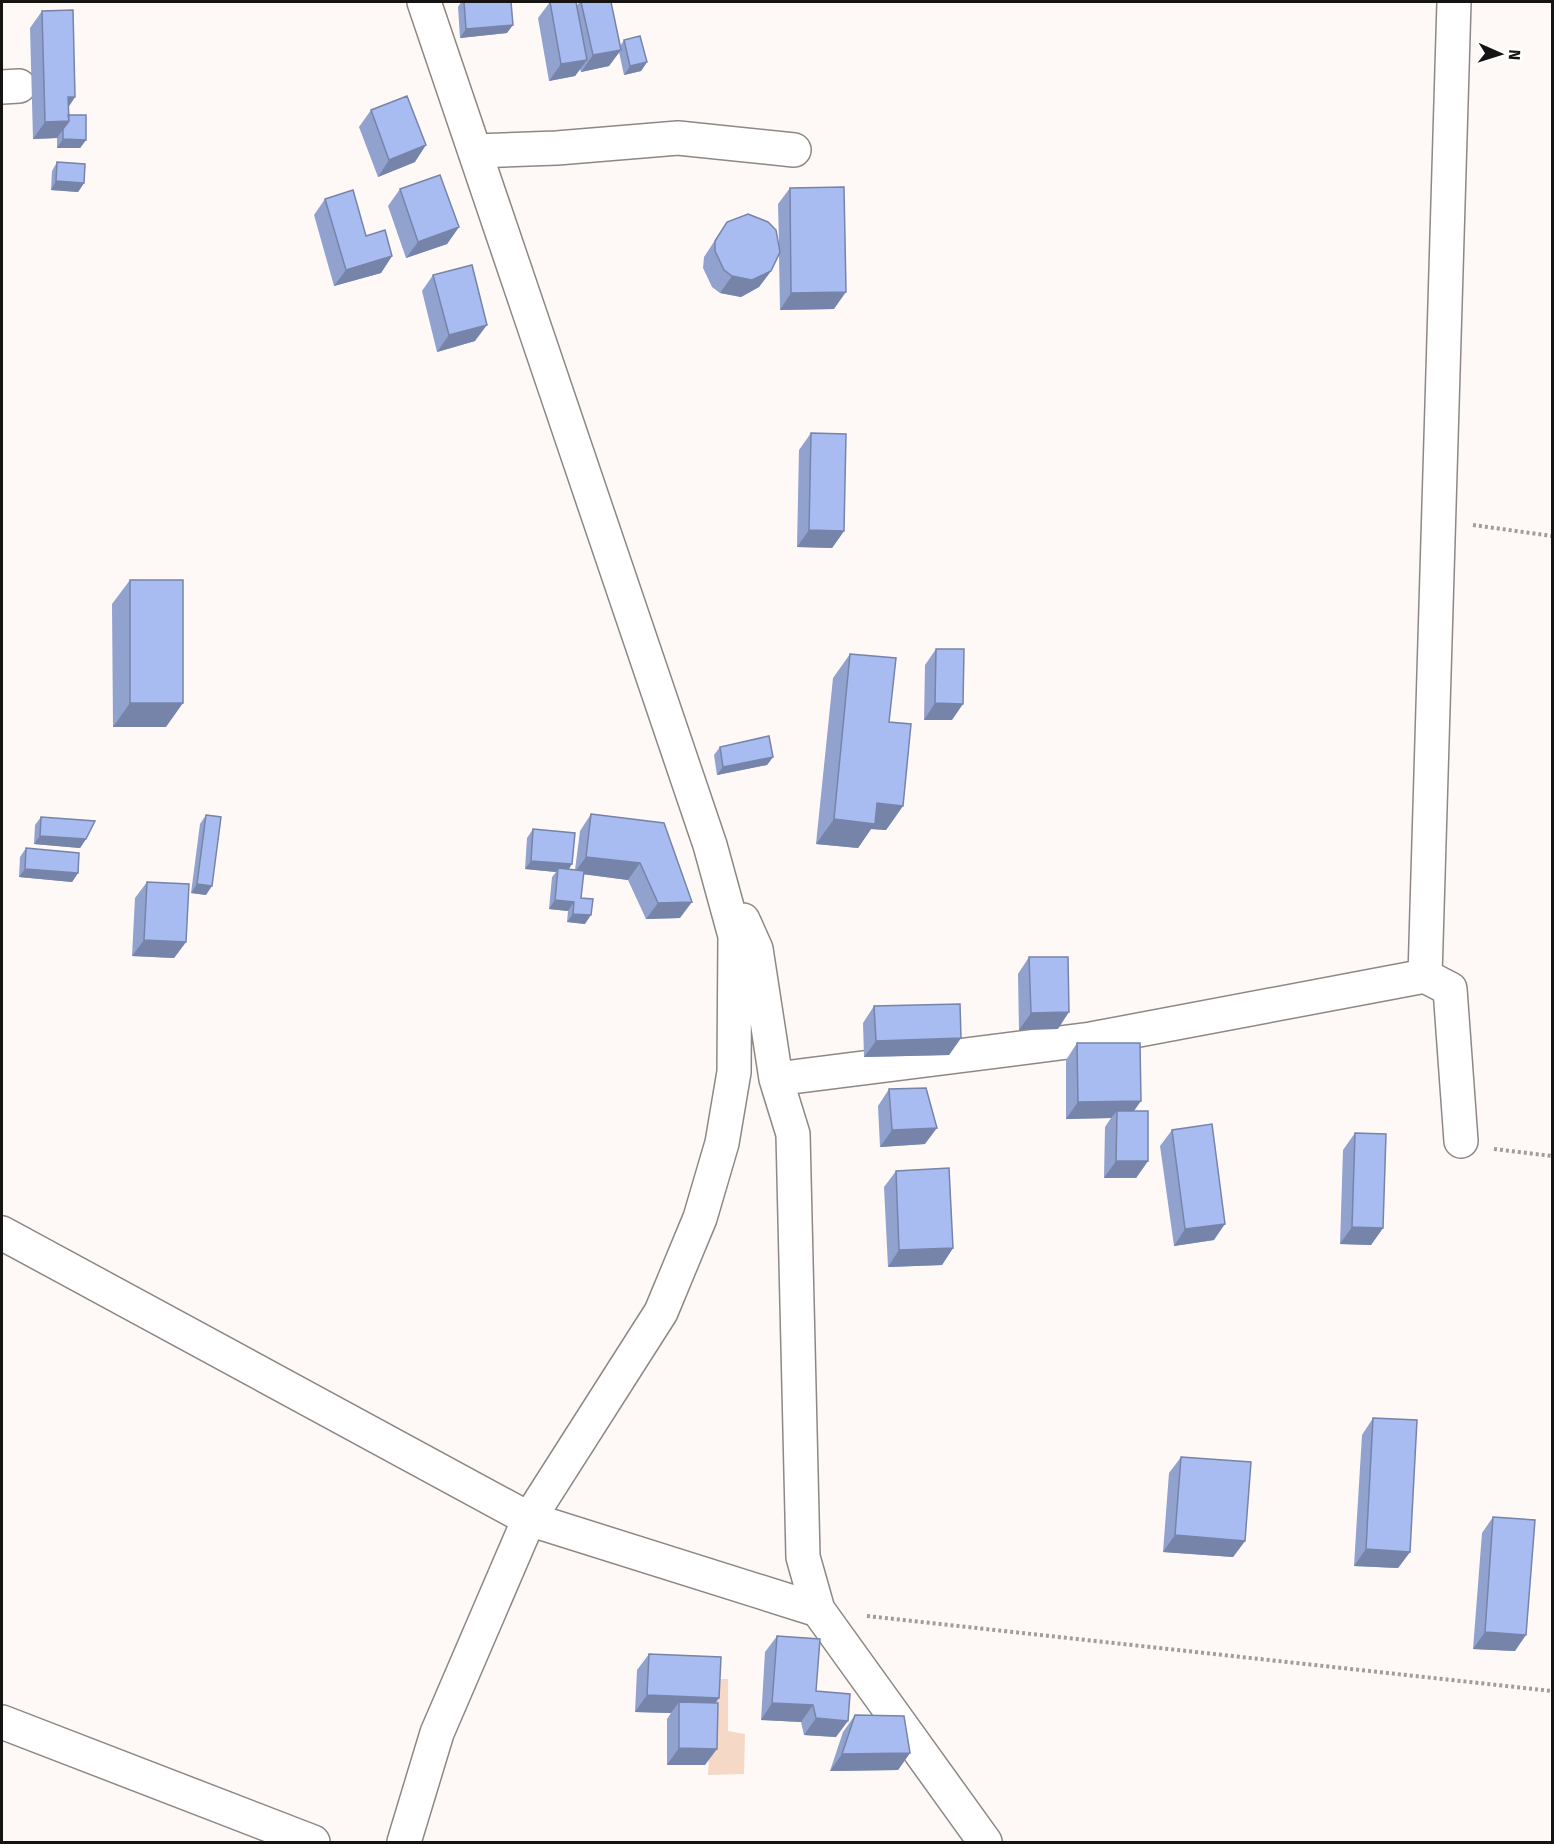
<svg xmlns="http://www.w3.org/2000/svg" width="1554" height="1844" viewBox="0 0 1554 1844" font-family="'Fira Sans',sans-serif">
  <rect width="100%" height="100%" fill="#fef9f6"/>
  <path fill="#f5d8c6" d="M713,1679H728V1731L745,1734L744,1774L708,1775Z"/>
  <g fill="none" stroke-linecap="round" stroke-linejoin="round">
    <g stroke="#8d8884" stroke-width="36">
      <path id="minor" d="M2,87L19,86
        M476,151L557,148L678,138L794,150
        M743,920L756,949L776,1079L793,1134L803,1557L818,1610L985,1842
        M1425,976L1454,2
        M776,1079L1091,1039L1425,976L1450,989L1461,1141
        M2,1233L529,1519L818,1610
        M2,1722L313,1842
        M404,1842L437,1733L529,1519L661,1312L700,1218L722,1143L734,1072L735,936L710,845L424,2"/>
    </g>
    <path stroke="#a19d9b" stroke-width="4" stroke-dasharray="3 3" stroke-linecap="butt" d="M1473,525L1552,536
      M1494,1149L1552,1156
      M867,1616L1552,1691"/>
    <use href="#minor" stroke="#fff" stroke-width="33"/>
  </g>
  <path fill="#91a2cf" d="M461,2H511L507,33L460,38L458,7Z
    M550,2L577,5L580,2H611L620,46L624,40L647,62L641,71L624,75L619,52L609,66L581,72L580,69L575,76L549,81L538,18Z
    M42,11L75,97L68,107V115L86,140L80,148H57V138L33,139L30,28Z
    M371,110L415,162L378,177L359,127Z
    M57,162L84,183L78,192L51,190L52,171Z
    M790,188L834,309L780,310L779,255L771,271L759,287L741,297L720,293L712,287L703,268L704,257L727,222L779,244L778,204Z
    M400,189L459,227L447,244L406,258L388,206Z
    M325,199L366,236L392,256L381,273L334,286L314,215Z
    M433,275L475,341L437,352L422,291Z
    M811,433L844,531L832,548L797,547L799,450Z
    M130,580L166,727H113L112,604Z
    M936,649L952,720H924L925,665Z
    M850,654L889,722L903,806L886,830L871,829L858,848L816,844L833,678Z
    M720,747L773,757L767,765L717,775L714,755Z
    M591,814L664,823L680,918L646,919L628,880L583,874L581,898L585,924L567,922L568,911L549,909L552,877L556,872L525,869L527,838L533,829L569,869L575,870L580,831Z
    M206,815V895L191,893L200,824Z
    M41,817L86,839L80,848L34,844L35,825Z
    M26,848L78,873L72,882L19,877L20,857Z
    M147,882L186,942L174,958L132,956L135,898Z
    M1029,957L1058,1029L1019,1030L1018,974Z
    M874,1006L961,1038L949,1055L864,1057L863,1023Z
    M1077,1043L1134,1111L1148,1161L1136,1178H1104L1105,1127L1111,1118L1066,1119V1060Z
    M889,1089L925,1144L880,1147L878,1106Z
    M1172,1130L1214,1240L1174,1246L1160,1146Z
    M1355,1133L1383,1228L1371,1245L1340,1244L1343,1150Z
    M896,1171L953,1248L942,1265L888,1267L884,1187Z
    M1373,1418L1410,1552L1398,1568L1354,1566L1362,1435Z
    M1181,1457L1245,1541L1233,1557L1163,1552L1169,1473Z
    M1493,1517L1515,1651L1473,1649L1482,1533Z
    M777,1636L816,1691L836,1737L804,1735L801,1722L761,1720L765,1652Z
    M649,1654L716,1703L705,1765H667V1719L671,1713L635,1712L637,1670Z
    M855,1715L910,1753L898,1770L830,1771L843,1732Z"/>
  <path fill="#7684a9" d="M513,25L507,33L460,38L466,29Z
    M621,50L609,66L581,72L593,55Z
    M587,60L575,76L549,81L561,64Z
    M647,62L641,71L624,75L630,66Z
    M68,97H75L64,114Z
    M69,121L57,138L33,139L45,122Z
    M63,139L86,140L80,148H57Z
    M426,145L415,162L378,177L389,160Z
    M56,181L84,183L78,192L51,190Z
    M459,227L447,244L406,258L418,242Z
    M392,256L381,273L334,286L346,270Z
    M771,271L759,287L741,297L720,293L732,276Z
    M846,292L834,309L780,310L791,293Z
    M487,325L475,341L437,352L449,335Z
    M809,530L844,531L832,548L797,547Z
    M130,703H183L166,727H113Z
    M935,703L963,704L952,720H924Z
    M773,757L767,765L717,775L723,767Z
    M877,803L903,806L886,830L871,829L858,848L816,844L834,819Z
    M40,836L86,839L80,848L34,844Z
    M586,857L640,863L628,880L574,873Z
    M531,861L572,864L567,872L558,868L556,872L525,869Z
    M25,869L78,873L72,882L19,877Z
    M197,884L212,886L206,895L191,893Z
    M555,900L574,902L568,911L549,909Z
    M692,902L680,918L646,919L658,903Z
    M573,914L591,915L585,924L567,922Z
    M144,940L186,942L174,958L132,956Z
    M1069,1012L1058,1029L1019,1030L1031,1013Z
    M961,1038L949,1055L864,1057L876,1041Z
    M1141,1101L1129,1118L1117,1111L1111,1118L1066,1119L1078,1102Z
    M937,1128L925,1144L880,1147L892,1130Z
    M1116,1161H1148L1136,1178H1104Z
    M1225,1224L1214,1240L1174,1246L1185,1229Z
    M1352,1227L1383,1228L1371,1245L1340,1244Z
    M953,1248L942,1265L888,1267L899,1250Z
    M1175,1535L1245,1541L1233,1557L1163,1552Z
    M1366,1549L1410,1552L1398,1568L1354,1566Z
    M1485,1632L1526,1635L1515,1651L1473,1649Z
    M647,1695L719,1698L707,1715L679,1702L671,1713L635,1712Z
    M772,1703L813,1705L801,1722L761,1720Z
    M816,1718L848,1721L836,1737L804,1735Z
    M679,1748L717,1749L705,1765H667Z
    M910,1753L898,1770L830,1771L842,1754Z"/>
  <path fill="#a9bcf1" stroke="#7684a9" stroke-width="1.5" d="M464,2H511L513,25L466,29Z
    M550,2H576L587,60L561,64Z
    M581,2H611L621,50L593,55Z
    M73,10L75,97H68L69,121L45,122L42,11Z
    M640,36L647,62L630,66L624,40Z
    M407,96L426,145L389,160L371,110Z
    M68,115H86V140L63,139V129L69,121Z
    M57,162L85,164L84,183L56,181Z
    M440,175L459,227L418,242L400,189Z
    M844,187L846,292L791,293L790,188Z
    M353,190L366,236L385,230L392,256L346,270L325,199Z
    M748,214L768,222L776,230L780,252L771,271L752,280L732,276L724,270L715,251V241L727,222Z
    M472,265L487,325L449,335L433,275Z
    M811,433L846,434L844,531L809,530Z
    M130,580H183V703H130Z
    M936,649H964L963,704L935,703Z
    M850,654L896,658L889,722L911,724L903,806L877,803L875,824L834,819Z
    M769,736L773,757L723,767L720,747Z
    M591,814L664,823L692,902L658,903L640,863L586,857Z
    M206,815L221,817L212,886L197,884Z
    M41,817L95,821L86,839L40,836Z
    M533,829L575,833L572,864L531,861Z
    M26,848L79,853L78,873L25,869Z
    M558,868L584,871L581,898L593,899L591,915L573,914L574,902L555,900Z
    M147,882L189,884L186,942L144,940Z
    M1029,957H1068L1069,1012L1031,1013Z
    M960,1004L961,1038L876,1041L874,1006Z
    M1077,1043H1140L1141,1101L1078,1102Z
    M926,1088L937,1128L892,1130L889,1089Z
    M1117,1111H1148V1161H1116Z
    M1212,1124L1225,1224L1185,1229L1172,1130Z
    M1355,1133L1386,1134L1383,1228L1352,1227Z
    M949,1168L953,1248L899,1250L896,1171Z
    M1373,1418L1417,1420L1410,1552L1366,1549Z
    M1181,1457L1251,1462L1245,1541L1175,1535Z
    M1493,1517L1535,1520L1526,1635L1485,1632Z
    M777,1636L820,1639L816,1691L850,1694L848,1721L816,1718L813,1705L772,1703Z
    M649,1654L721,1657L719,1698L647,1695Z
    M679,1702L718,1703L717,1749L679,1748Z
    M855,1715L904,1716L910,1753L842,1754Z"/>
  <rect width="1554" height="1844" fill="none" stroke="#161413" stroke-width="6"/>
  <g transform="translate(1500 54) rotate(93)" stroke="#ffffff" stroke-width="4.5" paint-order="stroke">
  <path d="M0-4.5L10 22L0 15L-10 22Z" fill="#161413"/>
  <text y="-9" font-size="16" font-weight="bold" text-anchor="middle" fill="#161413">N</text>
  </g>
</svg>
